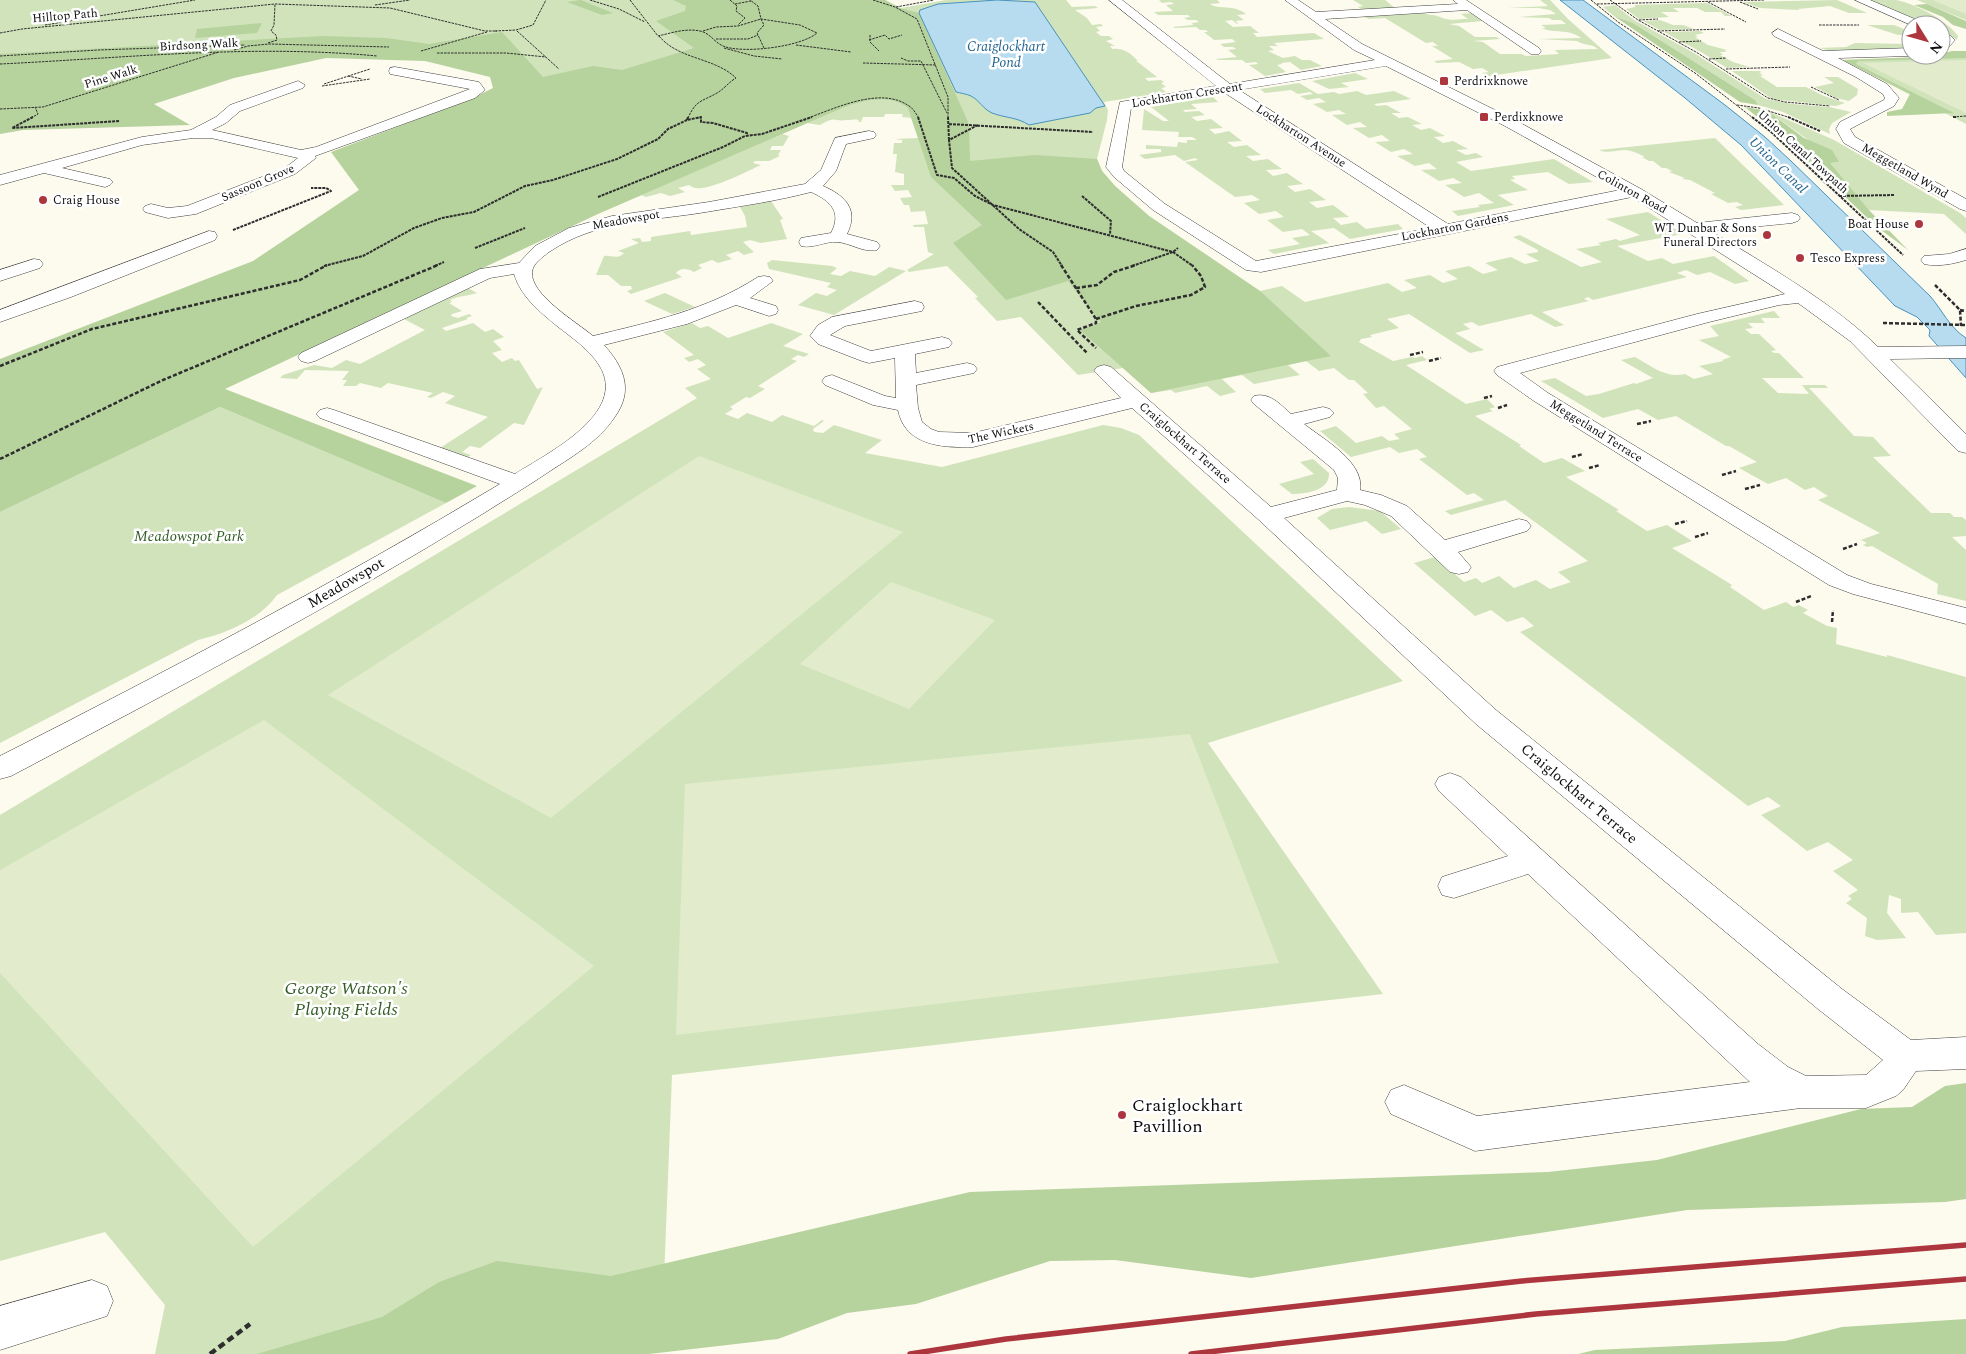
<svg xmlns="http://www.w3.org/2000/svg" width="1966" height="1354" viewBox="0 0 1966 1354" font-family="Spectral,serif">
  <rect width="100%" height="100%" fill="#fdfaee"/>
  <path fill="#d1e3bb" d="M0,0H885L901,8L946,0H1066L1072,7L1095,6L1098,8L1075,10L1087,18L1092,25L1101,24L1103,26L1096,27L1100,31L1096,32L1101,36H1109L1113,39L1106,41L1115,46H1110L1112,49C1124,48 1130,53 1138,61H1136L1139,63L1157,77L1145,78L1148,81L1161,80L1164,82L1161,83L1166,87L1161,88L1166,92L1104,102L1108,110L1107,120L1097,159L1102,171L1115,186L1149,216L1260,291L1282,286L1305,302L1388,283L1402,292L1417,288L1404,280L1430,275L1443,283L1458,279L1445,271L1469,266L1483,274L1498,270L1485,263L1511,257L1525,264L1539,261L1526,254L1538,252V250L1513,237L1520,235L1581,267L1602,262L1576,249L1601,245L1598,243L1616,239L1620,241L1640,235L1606,219L1648,212L1683,234L1617,246L1648,261L1662,258L1673,264L1714,256L1749,281L1735,284L1710,272L1697,275L1686,270L1677,273L1687,277L1593,300L1588,297L1584,299L1589,301L1542,312L1564,325L1555,327L1531,314L1479,326L1472,322L1463,324L1470,329L1455,333L1484,350L1470,353L1409,314L1387,319L1399,328L1370,335L1372,337L1361,339L1359,342L1393,361L1412,357L1415,358L1422,356L1427,360L1406,365L1466,404L1487,399L1495,407L1489,409L1493,411L1475,416L1521,445L1519,446L1544,463L1562,458L1585,471L1566,477L1619,510L1616,511L1647,531L1667,525L1692,541L1672,548L1732,585L1730,587L1764,610L1786,602L1793,607L1799,605L1808,610L1803,613L1827,626L1837,628L1836,644L1887,657V655L1966,677V933L1936,935L1918,912L1901,913V899L1889,895L1887,913L1906,938L1877,940L1865,936L1867,918L1846,903L1852,899L1848,896L1858,890L1833,871L1853,860L1828,842L1807,851L1761,815L1781,806L1768,797L1748,806L1520,632L1534,626L1523,617L1507,622L1491,610L1475,616L1414,563L1435,557L1464,582L1476,578L1482,583L1499,576L1514,588L1536,580L1550,589L1571,582L1558,572L1588,561L1505,500L1451,515L1445,511L1484,500L1474,493L1467,495L1419,459L1427,457L1417,449L1399,453L1390,447L1351,457L1320,431L1336,426L1356,443L1382,436L1389,441L1400,439L1394,434L1412,429L1384,406L1376,408L1363,394L1368,393L1354,380H1349L1334,368L1319,371L1306,361L1288,365L1300,375L1254,384L1242,375L1222,379L1236,392L1220,396L1207,386L1175,393L1171,390L1151,393L1123,368L1078,375L1021,317L997,321L975,298L978,297L947,266L909,272L907,270L934,254L928,252L924,227H914L913,225L928,224L925,211L911,212L909,205H904L900,198L912,197L908,190L895,191L891,185H904V174L895,172L897,154H893L894,143H902V140L895,139L918,138L911,118L902,117L903,114H885L884,117H863L861,122H858L859,120C854,119 852,120 847,120C832,122 838,115 820,125L807,123L782,134L789,136L783,146H772L770,150H781L778,155L780,156L769,161H755L753,163L761,165C750,170 709,191 696,188C693,188 691,186 689,185L678,188L685,192L670,196L661,193L646,197L641,195L759,144L427,56L0,58Z
    M1159,0H1217L1220,3L1210,4C1218,10 1234,4 1246,14L1237,15L1244,20L1235,21L1238,23L1237,24L1232,20L1225,21L1233,27L1250,26L1259,33H1253L1257,37L1314,33L1324,39L1274,43L1278,46H1269L1274,50L1268,51L1283,58L1295,56L1302,60H1310L1322,66L1301,70L1290,62L1281,63L1282,64L1277,65L1286,72L1265,76L1249,65L1258,64L1256,62L1246,63L1242,60H1218L1216,59L1237,57L1228,50L1236,49L1233,47H1224L1220,44L1236,42L1232,39L1214,40L1204,32H1208L1206,30H1200L1196,27L1175,28L1173,27L1193,25L1192,23L1199,22L1196,20H1188L1184,18L1190,17L1188,15H1158L1154,12L1173,11L1166,5L1174,4L1171,2L1162,3Z
    M1353,0H1385L1395,8L1362,10L1358,7L1363,6Z
    M1540,0H1550L1568,19L1612,58L1489,76L1482,73L1489,72L1482,68L1473,69L1459,62L1437,63L1434,61L1453,59L1432,46H1438L1433,42L1426,43L1385,18L1369,19L1364,17L1425,13C1429,16 1432,14 1437,16C1452,22 1453,19 1468,19L1461,14L1471,13L1483,21L1449,24L1459,26L1475,37H1496L1500,39L1473,41L1483,42L1500,54H1521L1526,56L1559,54L1555,50L1598,49C1592,43 1584,46 1577,41L1539,39L1581,38C1569,28 1553,34 1542,28H1546L1541,25L1566,24L1561,20H1552L1549,18L1519,17L1556,14L1550,10L1539,8H1508L1548,6Z
    M1837,0L1867,13H1849L1830,6L1798,9L1799,10L1760,8L1743,2Z
    M1868,0C1877,0 1888,0 1896,0C1914,3 1948,21 1958,36L1957,40L1941,31V25H1927Z
    M1917,0H1966V20Z
    M1707,3L1732,16H1725L1721,12H1705L1697,8H1673L1679,12H1661L1669,17L1639,19L1626,9L1635,7V5Z
    M1615,5L1634,20L1694,53L1766,99L1793,104L1829,107L1851,112L1832,123L1829,129L1830,134L1783,112L1758,105L1755,100L1633,23L1614,16L1603,7Z
    M1660,20L1673,25H1683L1694,29L1660,30L1643,21Z
    M1867,25H1894L1911,32V35H1898Z
    M1700,31L1704,33L1695,35L1698,37H1695L1708,45L1727,50L1724,51L1727,52H1720L1723,55H1720L1733,62L1749,67L1727,68L1701,52L1664,32Z
    M1855,43L1909,44H1911V48L1832,51L1819,48L1846,47Z
    M1966,55V124L1843,60Z
    M1732,71H1759L1762,72L1759,73L1763,75L1760,76L1777,87H1806L1824,96L1845,103L1836,106L1772,99Z
    M1355,73L1368,79L1341,83L1349,87L1329,89L1312,81Z
    M1824,77H1838L1858,89L1857,95L1849,101L1836,98L1815,87L1834,83Z
    M1299,83L1318,94L1334,92L1339,94L1357,91L1366,95L1394,91L1411,99L1374,104L1377,106L1386,105L1401,113H1391L1399,118L1408,117L1422,124L1412,125L1421,130L1430,128L1445,136L1434,137L1443,143L1453,141L1468,149L1456,150L1466,155L1476,153L1483,157L1456,162L1471,171L1554,159L1593,182L1569,184L1548,172L1512,176L1515,179L1510,180L1528,190L1498,195L1514,205L1458,216L1452,211L1480,207L1478,205L1494,203L1479,193L1464,197L1445,185L1462,183L1453,178L1439,181L1421,170L1437,169L1429,163L1415,166L1397,156L1413,154L1404,149L1391,152L1375,142L1390,141L1382,135L1369,138L1353,128L1367,127L1360,122L1347,125L1332,115L1346,114L1339,110L1327,112L1313,104L1326,102L1319,98L1307,100L1300,96L1313,94L1310,92L1298,94L1291,90L1265,93L1260,89Z
    M1213,97L1218,102L1191,104L1197,109L1183,110L1185,112L1199,111L1205,115L1191,117L1197,121L1211,119L1223,128L1209,129L1215,134L1229,131L1242,141L1227,142L1234,147L1247,145L1261,155L1246,156L1253,161L1268,159L1282,169L1266,170L1273,176L1287,173L1303,184L1287,186L1295,192L1310,189L1326,200L1309,202L1317,208L1333,205L1349,217L1333,218L1341,225L1357,222L1366,229L1398,224L1403,229L1350,239L1334,228L1311,231L1329,243L1274,254L1268,250L1300,244L1292,238L1310,235L1302,229L1283,232L1267,220L1284,217L1276,211L1259,214L1244,203L1260,200L1252,195L1235,197L1185,162L1198,160L1195,158L1184,161L1175,155L1145,159L1139,155L1161,152V149H1146V145L1177,147L1178,142L1187,143V140H1197L1192,137H1178L1179,132L1142,130L1144,109L1163,121H1169L1151,107Z
    M1768,111L1834,140L1960,213L1966,218V234L1944,214L1869,210L1829,163L1839,162Z
    M1715,138L1784,205L1741,210L1735,207L1743,205L1737,202L1728,203L1711,194L1715,193L1690,180L1682,179L1685,178L1669,172L1672,171L1666,168H1662L1653,161H1649L1642,157H1645C1640,154 1631,150 1625,150C1616,150 1607,154 1599,150Z
    M771,201L783,219L780,220L787,239L761,243L750,240L743,242L754,252L744,255L738,251L726,255L732,259L718,263L712,260L698,265L702,268L694,272C688,269 681,267 676,273L682,277L631,294L627,291L632,289L631,286H621L608,275H596L604,256C611,255 618,260 624,253L618,251L639,243L631,239L640,238L642,242L651,241V237L690,231L691,235L747,227L745,216L740,207Z
    M772,260L832,266L837,268L830,274L841,276L850,271L875,276L889,267L906,271L834,315L798,305L816,293L827,296L837,290L827,287L831,283L769,269L767,263Z
    M468,288L477,293C468,296 457,296 450,300L452,302L449,303L462,311L452,314L451,316L458,318L469,314L472,316L466,318L468,319L442,328L446,331L473,323L485,332L493,329L504,337L493,341L502,350L492,353L502,362L512,358L515,361L519,360L537,389L543,387L524,425L514,423L480,448L470,446L462,452L471,455L468,457L440,448L488,417L445,403L455,396L443,392L431,398L427,397L433,393L388,383L381,388L360,383L356,386H343L347,380H342L349,371L305,370L297,379L280,378L283,375L314,365L332,368L346,360L360,364L425,330L404,319Z
    M665,293L695,307L672,314L644,301Z
    M1774,311L1780,318H1761L1765,323H1748L1753,328L1745,329L1751,334H1759L1776,350L1771,351L1774,353H1779L1804,378H1762L1778,393L1809,394L1802,385H1825L1828,388H1809L1854,436L1873,437L1891,456L1873,457L1931,513H1950L1954,517H1962L1966,520V536L1952,537L1966,550V601L1937,594L1938,584L1872,546L1867,547L1863,545L1867,543L1861,540L1880,533L1818,500L1828,496L1814,487L1805,490L1786,478L1768,484L1739,468L1757,462L1729,446H1726L1676,416L1658,420L1638,409L1603,418L1541,381L1555,378L1586,396L1599,394L1634,383L1636,384L1653,378L1621,360L1635,357C1651,366 1667,379 1685,374L1694,379L1713,374L1699,366L1723,361L1722,360L1731,357L1699,340L1719,336L1710,326Z
    M692,323L700,328L708,326L728,338L771,323L803,334L783,346L809,354L804,357L798,355L791,359L797,361L758,386L765,389L750,398L746,397L730,407L733,409L725,414L738,419L747,413L772,422L782,415L814,426L822,420L824,421L813,429L814,432L823,433L834,425L882,440L865,453L942,467L1103,425L1121,428L1139,435L1403,681L1208,743L1383,994L672,1075L664,1280L354,1354H155L165,1305L105,1232L0,1261V815L697,398L685,388L711,379L697,369L706,365L698,359L689,362L684,358L694,355L663,332Z
    M220,407L446,503L277,595C259,620 227,633 198,640L0,743V512Z
    M1313,459L1329,473C1330,491 1305,494 1292,494L1279,484L1314,474L1300,462Z
    M1349,507L1380,511L1401,529L1382,534L1366,521L1330,530L1317,518L1332,509Z"/>
  <path fill="#b6d29d" d="M581,0L613,13L602,15L567,2Z
    M673,0H885L899,8L919,13L969,124L970,161L1035,155L1097,159L1102,171L1115,186L1149,216L1260,291L1331,356L1151,393L1080,330L1101,322L1068,281L1006,300L953,243L982,225L931,177L908,108C890,93 862,100 842,108L598,214L225,389L477,486L446,503L220,407L0,512V359L253,261L359,190L331,152L473,98L493,88L490,77L425,61L326,58L234,78L154,104L190,125L23,130L0,134V54L323,36L386,38L429,44L502,32L543,77L593,66L622,70L694,48L656,21L685,11L686,6Z
    M1927,4L1966,21V29L1953,25L1943,17L1914,5Z
    M1614,16L1633,23L1755,100L1758,105L1740,102Z
    M262,23L257,33L195,38L197,29Z
    M1952,51H1966V58L1858,61L1856,64L1954,113L1887,116V112L1902,109L1910,94L1843,60L1929,57Z
    M1745,107L1768,111L1804,138L1832,150L1839,162L1830,163L1869,210L1908,250L1877,227L1784,139Z
    M1966,1083V1199L1945,1202L1687,1210L1251,1278L1115,1260L1050,1261L916,1304L847,1313L778,1339L649,1354H257L382,1317L439,1282L497,1261L611,1276L970,1192L1548,1172L1657,1160L1861,1109L1912,1107L1945,1086Z
    M1966,1319V1354H1578L1595,1350L1785,1341L1842,1327Z"/>
  <path fill="#e2eccc" d="M1932,0H1966V14Z
    M1966,60V113L1863,63Z
    M699,456L903,532L551,818L328,695Z
    M891,582L995,620L909,709L800,664Z
    M264,720L594,966L253,1247L0,973V870Z
    M1190,734L1279,963L676,1035L685,784Z"/>
  <path fill="#b8dcef" stroke="#4892bd" d="M997,0L1035,2L1105,106L1096,108L1090,113L1029,125C1017,117 1005,118 992,113C983,109 979,100 971,96C967,94 960,93 956,92L919,13L920,10L938,4Z
    M1560,0H1583L1725,105L1765,137L1791,161L1930,296C1943,311 1949,327 1966,338V378L1929,336L1930,330L1917,317L1895,306L1741,145L1685,98Z"/>
  <g fill="none" stroke-linecap="round" stroke-linejoin="round">
    <g stroke="#3f3f3f" stroke-width="1">
      <path id="minor" d="M1109,0H1122L1230,84L1375,60L1354,50L1285,0H1298L1316,12L1458,4L1453,0H1466L1539,48L1541,51L1539,54H1531L1467,10L1325,19L1362,44L1515,120L1641,189L1697,223L1792,213L1798,215L1800,218L1798,221L1792,223L1711,231C1766,265 1832,302 1878,347L1966,346V358L1890,359L1966,434V453L1958,451L1850,341L1798,303L1779,305L1709,322L1520,373L1548,393L1847,575L1871,584L1966,608V624L1853,594L1829,585L1534,401L1497,375L1494,371L1497,367L1697,314L1785,294L1632,197L1261,272L1246,270L1153,210L1114,177L1106,167L1120,102L1216,86ZM1386,66L1505,126L1620,190L1448,224L1239,90ZM1225,93L1431,228L1256,261L1165,204L1124,171L1122,167L1131,108Z
        M1855,0H1870L1924,23L1926,25H1911Z
        M1778,29L1823,51L1911,48V55H1914L1911,56L1838,58L1887,84L1899,98L1894,106L1850,129L1855,137L1966,199V211L1960,209L1844,143L1836,129L1840,122L1884,100L1885,98L1883,94L1856,77L1774,36L1772,33Z
        M1941,29L1945,30L1955,40L1945,51L1941,52Z
        M395,67L479,82L485,90L475,98L315,156L316,158L295,174L196,214L168,218L145,212L143,209L145,206L151,204L168,208L187,206L285,168L298,158L211,138H193L142,145L62,168L110,179L113,182L110,185L105,187L44,173L0,185V175L142,137L191,130L216,117L230,105L298,81L305,85L303,88L240,111L226,123L212,130L301,150L316,147L470,89L390,74L389,71L390,68Z
        M869,131L874,132L876,135L874,138L846,144L836,171L823,186C846,196 859,210 847,234L877,242L880,246L877,250C863,253 851,243 837,242C825,241 813,249 801,246L799,242L801,238L831,233C842,212 831,201 811,192C777,201 741,206 706,212C652,221 596,220 549,252C543,257 533,263 532,272C530,295 578,323 593,336C651,322 707,310 758,277L764,276L770,277L773,281L750,298L776,306L778,310L776,314L769,316L736,305L687,324L604,345C622,365 633,387 618,412C601,440 576,454 550,471C528,486 506,499 484,513C330,608 170,692 11,776L0,779V756C169,670 337,582 500,484L320,418L316,414L320,410L327,408L334,410L515,474C546,454 630,413 599,365C589,349 571,337 557,326C539,311 521,297 514,274L490,278L315,361L308,363L301,361L298,357L301,353L480,269L519,263L535,246L569,228L612,216L709,202L805,184L821,170L835,138Z
        M209,231L215,232L217,236L215,240L71,297L0,322V310Z
        M1966,249V260C1953,264 1938,267 1924,264L1921,260L1924,256L1949,254Z
        M34,259L40,260L43,264L40,268L0,281V270Z
        M915,301L922,303L924,307L922,311L845,326L830,335L871,351L942,337L949,339L952,343L949,347L915,354L916,373L967,363L974,365L977,369L974,373L916,385L918,408L922,422L931,429L939,432L973,433L1121,398L1094,371L1097,367L1104,365L1111,367L1271,507L1337,490L1338,478L1334,470L1254,404L1251,400L1254,396C1269,392 1280,404 1291,414L1323,407L1330,409L1334,413L1330,417L1304,424C1323,439 1365,462 1360,490L1381,495L1407,506L1445,540L1519,519L1527,521L1531,526L1527,531L1458,552L1471,567L1468,572L1459,574L1450,572L1391,516L1365,505L1347,501L1284,518L1496,710L1842,989L1911,1040L1966,1037V1069L1916,1071L1903,1090L1896,1096L1866,1108H1801L1475,1151L1391,1114L1385,1102L1391,1090L1404,1085L1477,1116L1750,1082L1528,874L1454,898L1442,895L1438,886L1442,877L1508,856L1439,791L1435,784L1439,777L1450,773L1461,777L1758,1044L1788,1067L1806,1076L1866,1075L1883,1060L1818,1009L1476,724L1259,520L1132,408L973,447C943,448 905,446 898,410L873,405L825,385L822,381L825,377L832,375L885,396L896,398L895,358L869,363L862,361L818,344L810,336L818,325L832,317Z
        M92,1280L107,1286L113,1301L107,1316L0,1350V1306Z"/>
    </g>
    <path stroke="#2e2e2e" stroke-width="1" stroke-dasharray="2.5 1" stroke-linecap="butt" d="M590,0L619,9L645,22
      M630,0L658,36C671,33 686,28 700,31C710,33 714,42 723,46C742,54 801,47 817,33L800,25L761,19L758,6L750,0
      M730,0L737,6L736,11L745,18L738,25
      M873,0L895,7L917,19L948,97V118
      M1591,0L1618,22L1695,73L1753,118
      M1610,0L1638,20L1696,52L1768,98L1785,102L1830,106
      M1708,2L1746,22
      M1740,2L1758,9
      M735,4L751,1
      M1597,4L1764,0
      M375,5L410,0
      M896,7L934,0
      M1639,20L1658,19
      M45,25L195,0
      M1819,25H1859
      M495,31L516,30L533,25L546,0
      M517,31L559,69
      M703,31L716,27L738,26L761,19L764,25L757,33L764,48
      M1658,31L1725,29
      M0,33L22,29L275,4L390,8L485,31H497
      M870,35V42L879,51
      M659,36C679,60 714,57 736,78C729,82 724,89 717,93C701,102 696,100 688,118
      M716,39H748L758,35
      M869,40L885,35L889,39L902,35
      M1679,42L1701,41
      M268,43L277,40L276,35L271,31L274,25L275,4
      M796,45L851,52
      M724,48L754,56L782,59
      M234,50L248,46L269,44L389,47
      M421,51L487,32
      M437,53H506L546,57
      M0,56L98,50L245,45
      M901,58L908,61H921L947,113
      M1709,59L1726,58
      M863,63L936,65
      M0,64C126,58 251,44 377,56
      M1726,69L1790,67
      M348,76L362,79
      M324,84L370,69
      M322,86L370,79
      M1811,87L1839,100
      M1737,105L1759,108L1791,118
      M0,109L43,107L219,52
      M1953,117L1966,116
      M31,118L38,114L35,107
      M696,118H701
      M808,118C836,108 881,86 909,106C913,108 916,114 919,118"/>
    <path stroke="#2e2e2e" stroke-width="2" stroke-dasharray="3 1" stroke-linecap="butt" d="M33,117L12,128L120,121
      M688,117L687,120L701,117V122L713,123L747,133L746,135
      M918,117L937,175L954,178L975,196L993,205L1173,252L1193,266
      M948,117L949,140
      M1752,117L1770,131L1903,255
      M1788,117L1820,131
      M1953,117H1956
      M949,124L1093,132
      M978,125L949,140L952,168L1019,229L1053,252L1062,266
      M1082,196L1111,221L1110,234
      M1839,196L1895,195
      M598,197L723,147L745,136L762,134L812,117
      M233,230L331,191L326,188H311
      M475,248L525,228
      M324,266L363,256L414,228L442,218L474,212L525,186L553,180L617,159L658,139L668,129L687,120
      M435,266L444,262
      M1132,266L1173,252L1178,248"/>
    <path stroke="#2e2e2e" stroke-width="2.5" stroke-dasharray="4 2" stroke-linecap="butt" d="M1061,265L1096,319V323L1077,330L1096,348
      M1935,285L1960,310L1961,326
      M1076,288L1097,285L1114,272L1136,265
      M1038,302L1087,353
      M1960,310L1966,311
      M1096,319L1136,306L1191,295L1205,287L1201,276L1192,265
      M1410,355L1423,352
      M1429,361L1441,358
      M0,366L92,329L300,280L327,265
      M1484,398L1492,396
      M1498,408L1507,405
      M1637,424L1651,421
      M1572,457L1583,454
      M0,459L163,380L438,265
      M1589,468L1600,465
      M1722,475L1736,471
      M1745,489L1760,485
      M1675,524L1687,521
      M1695,537L1708,533
      M1843,549L1857,544
      M1796,602L1811,596
      M1832,622L1833,610"/>
    <path stroke="#2e2e2e" stroke-width="4.5" stroke-dasharray="7 4" stroke-linecap="butt" d="M210,1354L250,1324"/>
    <use href="#minor" fill="#fff" fill-rule="evenodd"/>
    <path stroke="#ac353e" stroke-width="5.5" d="M910,1354L1006,1339L1522,1281L1966,1245
      M1191,1354L1536,1314L1966,1279"/>
    <path stroke="#2e2e2e" stroke-width="2.5" stroke-dasharray="4 2" stroke-linecap="butt" d="M1883,323L1966,325"/>
  </g>
  <g fill="#ac353e" stroke="#fff" stroke-width="2">
    <rect x="1439" y="76" width="10" height="10" rx="2.5"/>
    <rect x="1479" y="112" width="10" height="10" rx="2.5"/>
    <circle cx="43" cy="200" r="5"/>
    <circle cx="1919" cy="224" r="5"/>
    <circle cx="1767" cy="235" r="5"/>
    <circle cx="1800" cy="258" r="5"/>
    <circle cx="1122" cy="1115" r="5"/>
  </g>
  <g text-anchor="middle" dominant-baseline="central" stroke-width="5" stroke-linejoin="round" paint-order="stroke">
    <g font-size="12" fill="#0c0c0c" stroke="#fff">
      <text transform="translate(65 16) rotate(-5)">Hilltop Path</text>
      <text transform="translate(199 45) rotate(-3)">Birdsong Walk</text>
      <text transform="translate(111 77) rotate(-17)">Pine Walk</text>
      <text transform="translate(1187 95) rotate(-9)">Lockharton Crescent</text>
      <text transform="translate(1301 136) rotate(33)">Lockharton Avenue</text>
      <text transform="translate(1803 152) rotate(42)">Union Canal Towpath</text>
      <text transform="translate(1905 171) rotate(30)">Meggetland Wynd</text>
      <text transform="translate(258 183) rotate(-23)">Sassoon Grove</text>
      <text transform="translate(1632 192) rotate(29)">Colinton Road</text>
      <text transform="translate(626 220) rotate(-10)">Meadowspot</text>
      <text transform="translate(1455 227) rotate(-11)">Lockharton Gardens</text>
      <text transform="translate(1596 431) rotate(32)">Meggetland Terrace</text>
      <text transform="translate(1001 433) rotate(-12)">The Wickets</text>
      <text transform="translate(1185 443) rotate(41)">Craiglockhart Terrace</text>
    </g>
    <g font-size="12" fill="#0c0c0c" stroke="#fff" text-anchor="start">
      <text x="1454" y="81">Perdrixknowe</text>
      <text x="1494" y="117">Perdixknowe</text>
      <text x="53" y="200">Craig House</text>
      <text x="1909" y="224" text-anchor="end">Boat House</text>
      <text x="1757" y="228" text-anchor="end">WT Dunbar &amp; Sons<tspan x="1757" dy="14">Funeral Directors</tspan></text>
      <text x="1810" y="258">Tesco Express</text>
    </g>
    <g font-size="14" font-style="italic" fill="#246490" stroke="#fff">
      <text x="1006" y="46">Craiglockhart<tspan x="1006" dy="16">Pond</tspan></text>
      <text transform="translate(1778 165) rotate(44)">Union Canal</text>
    </g>
    <g font-size="15" font-style="italic" fill="#325c24" stroke="#fff">
      <text x="189" y="536">Meadowspot Park</text>
    </g>
    <g font-size="15" fill="#0c0c0c" stroke="#fff">
      <text transform="translate(346 583) rotate(-30)">Meadowspot</text>
      <text transform="translate(1579 794) rotate(40)">Craiglockhart Terrace</text>
    </g>
    <g font-size="18" font-style="italic" fill="#325c24" stroke="#fff">
      <text x="346" y="988">George Watson's<tspan x="346" dy="21">Playing Fields</tspan></text>
    </g>
    <g font-size="18" fill="#0c0c0c" stroke="#fff" text-anchor="start">
      <text x="1132" y="1105">Craiglockhart<tspan x="1132" dy="21">Pavillion</tspan></text>
    </g>
  </g>
  <g transform="translate(1926 40) rotate(127)"><circle r="24" fill="#ffffff" stroke="#9e9e9e"/>
  <path d="M0-4L9 19L0 12L-9 19Z" fill="#ac353e"/>
  <text y="-8" font-size="14" font-weight="bold" text-anchor="middle" fill="#0c0c0c">N</text>
  </g>
</svg>
